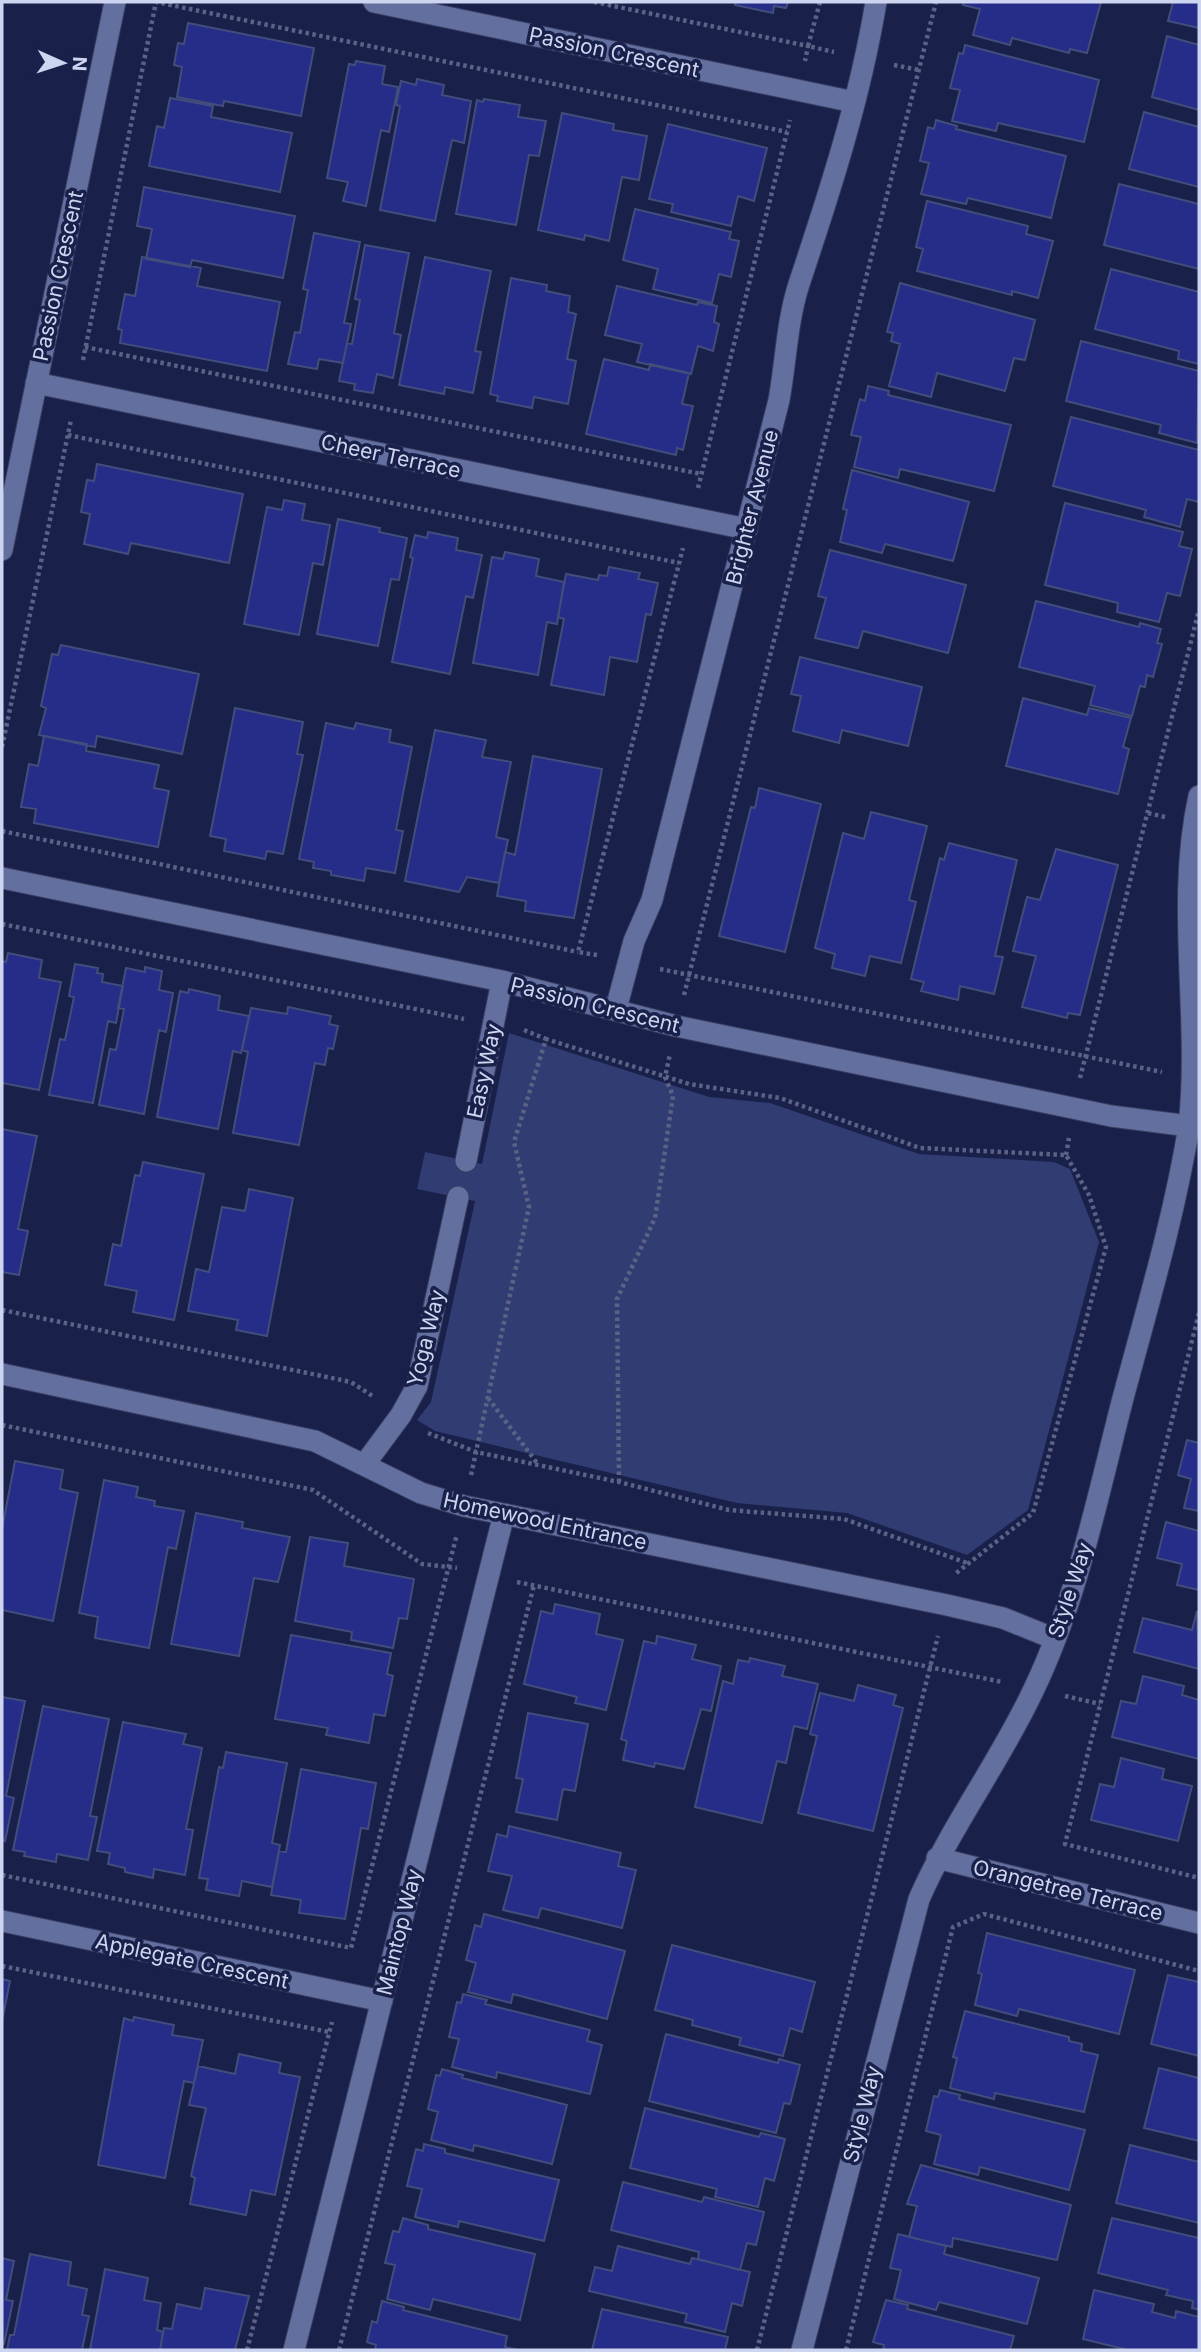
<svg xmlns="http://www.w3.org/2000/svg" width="1201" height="2352" viewBox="0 0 1201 2352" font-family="Inter,sans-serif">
  <rect width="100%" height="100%" fill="#192049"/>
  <path fill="#313c72" d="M509,1033L709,1097L770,1103L919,1154L1054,1162L1070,1169L1099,1242L1028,1510L967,1555L847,1513L737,1503L435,1431L417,1420L431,1402L475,1201L417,1189L425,1152L482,1164Z"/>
  <path fill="#252d89" stroke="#424d7b" stroke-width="2" d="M735,2H788L786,8L774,6L773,13L735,5Z
    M964,2H1101L1087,53L1070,49L1069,53L1012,38L1010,45L973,35L980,9L963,5Z
    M1173,2H1199V28L1168,21Z
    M188,23L314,48L301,116L224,101L223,106L177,97L182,67L174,65L178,43L184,44Z
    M1167,36L1199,45V110L1152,97Z
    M965,45L1099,80L1084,142L998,123L996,131L952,121L960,90L950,88L959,53L963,54Z
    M356,61L385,66L382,84L398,87L389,132L381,130L366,206L343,201L348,182L327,178L349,64L355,65Z
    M417,79L444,85L442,95L471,101L464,143L452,140L435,221L380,210L400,106L396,105L401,81L416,85Z
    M170,98L213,106L211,117L292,133L280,192L149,166L157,126L164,128Z
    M484,99L520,105L518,117L546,121L539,156L529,155L516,225L456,214L477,100L483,102Z
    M1144,112L1199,127V187L1129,169Z
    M562,113L614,124L613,130L647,136L639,180L622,177L609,241L585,235L584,240L538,230Z
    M936,120L957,126L956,129L1066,156L1051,218L968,198L966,204L921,194L929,163L920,161L928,127L934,129Z
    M668,124L767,148L754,201L738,196L731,226L671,212L673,204L649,199Z
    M1119,184L1199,204V269L1104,245Z
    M144,187L295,216L283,278L192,260L190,267L146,259L152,229L137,226Z
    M927,201L1028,226L1026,234L1053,241L1038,298L1012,291V295L917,271L923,249L916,247Z
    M635,209L731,232L729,239L739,241L731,277L719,274L712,303L653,289L658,269L623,260Z
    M314,233L360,242L344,323L351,324L343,363L319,359L317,369L288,364L295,332L300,333L308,290L303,289Z
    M365,245L409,253L394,333L401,335L393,378L377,374L373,393L354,390L355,384L339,381L347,343L352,344L360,300L355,299Z
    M142,257L201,268L197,286L280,302L267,371L120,343L122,330L118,329L125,294L135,296Z
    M425,257L491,271L475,351L481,352L473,393L445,387L444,394L399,385Z
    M1111,269L1199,292V364L1178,359L1179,351L1095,329Z
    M511,278L547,285L546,291L570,296L568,312L576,314L567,359L576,361L568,404L534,397L532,408L497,401L498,396L490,394Z
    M900,283L1035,320L1025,360L1014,358L1005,391L937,373L931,397L889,386L900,344L891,341L893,333L887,332Z
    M617,286L697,305L698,302L717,306L714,322L719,324L713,351L698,346L691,374L637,362L642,344L605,335Z
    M1081,341L1199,371L1197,443L1159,433L1161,425L1066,401Z
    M604,359L649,370L650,364L689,373L682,404L693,406L683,450L677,448L676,455L586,434Z
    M868,386L889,391L888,395L1011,425L994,491L900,469L898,478L854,467L861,437L851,435L860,399L865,401Z
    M1071,417L1199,450V502L1187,499L1180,527L1144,517L1146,510L1053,486Z
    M97,464L243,494L229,563L131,543L128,554L84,544L90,514L81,512L87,480L94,481Z
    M852,470L969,502L953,561L885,544L882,553L840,542L847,510L843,509Z
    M284,500L305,504L302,520L330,525L323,565L313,563L299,635L244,624L267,507L282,510Z
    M1065,503L1183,532L1179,546L1192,549L1180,596L1167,593L1159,622L1117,612L1118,603L1045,585Z
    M338,519L380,528L379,532L407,538L399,580L391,579L378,646L317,634Z
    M428,532L458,538L456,550L482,555L473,598L466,596L450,674L392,662L413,558L410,557L415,535L427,538Z
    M830,550L966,585L948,653L863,631L858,648L815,638L826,598L818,596Z
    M505,552L539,559L536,576L564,582L557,624L547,622L538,675L473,663L492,557L503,559Z
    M609,567L640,573L638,579L658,583L651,615L646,614L637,662L610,657L604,695L551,685L564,619L558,617L566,574L598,580L599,575L607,576Z
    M1036,601L1139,627L1140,623L1161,629L1157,643L1162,644L1153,677L1147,675L1145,687L1140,686L1132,716L1090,705L1095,686L1019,667Z
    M61,645L199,674L182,754L97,736L95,747L39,735L46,708L41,706L52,654L58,655Z
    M800,657L922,687L908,746L842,730L839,743L793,731L801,696L791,694Z
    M1023,698L1087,715L1089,708L1131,718L1123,747L1129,749L1118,794L1006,766Z
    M235,708L303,722L297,754L303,755L283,854L267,851L265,859L224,851L226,839L210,836Z
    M326,723L354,729L356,723L391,730L389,742L412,747L396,830L403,831L395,873L366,868L364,881L331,875V871L313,868L314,862L299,859Z
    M435,730L486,740L482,757L511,762L496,837L508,840L499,883L467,877L459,892L405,881Z
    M44,736L87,744L86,751L159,765L154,788L169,791L158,847L34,823L36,809L21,807L29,764L38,766Z
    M533,756L602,769L574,918L525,911L526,901L497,896L505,852L515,855Z
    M759,788L821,804L785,952L719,936L751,807L755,808Z
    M871,812L927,826L909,900L916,902L901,963L870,956L865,976L832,968L835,954L815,948L843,833L864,839Z
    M949,843L1017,860L995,956L1003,957L994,994L960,986L958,1000L921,991L924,982L911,979L940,858L944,860Z
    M1056,849L1118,865L1080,1015L1068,1013L1067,1018L1022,1007L1036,956L1013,951L1027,897L1040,900Z
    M8,953L42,960L39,978L61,982L39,1090L2,1083V961L6,962Z
    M75,964L98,968L97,973L103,974L102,982L123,986L116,1023L108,1021L93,1103L49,1095L60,1039L65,1040L74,997L69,996Z
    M145,967L162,971L159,990L173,993L166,1032L159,1030L144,1114L99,1105L110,1049L116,1050L124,1009L118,1008L126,968L145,972Z
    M189,989L220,996L218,1010L249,1016L241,1053L233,1051L218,1129L157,1117L180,991L188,993Z
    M288,1007L331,1016L329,1024L338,1026L333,1049L328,1048L325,1065L315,1063L299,1145L233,1133L248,1052L242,1050L251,1008L287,1014Z
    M2,1129L37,1136L18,1229L28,1231L19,1275L2,1272Z
    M143,1162L204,1174L174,1320L133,1312L137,1291L105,1285L113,1244L121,1246L135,1175L140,1176Z
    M249,1189L293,1198L267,1336L236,1330L238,1320L188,1311L196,1269L209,1272L222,1207L245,1211Z
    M1187,1440L1199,1443V1511L1184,1508L1191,1479L1178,1475Z
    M15,1461L63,1470L60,1489L78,1493L53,1621L2,1610V1529Z
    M104,1480L138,1487L136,1497L155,1501L154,1506L184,1511L176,1549L168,1547L149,1648L95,1638L98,1617L79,1613Z
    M196,1513L243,1522L242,1528L290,1537L278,1582L254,1578L239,1656L171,1644Z
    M1166,1522L1199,1531V1590L1177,1585L1182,1564L1157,1558Z
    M310,1537L348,1543L344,1566L414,1579L407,1619L399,1618L393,1648L351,1640L352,1632L295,1621Z
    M555,1604L600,1614L596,1634L623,1640L606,1710L575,1703L577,1697L524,1684L541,1611L553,1614Z
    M1197,1611L1199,1669L1134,1652L1143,1618L1192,1630Z
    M291,1635L391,1653L387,1674L393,1676L385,1716L374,1714L369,1743L326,1735L328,1728L275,1719Z
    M657,1636L696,1645L692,1659L721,1666L711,1711L701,1709L684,1769L655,1763L654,1767L623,1760L627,1741L621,1739L644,1641L656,1644Z
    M750,1658L785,1666L782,1676L818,1684L807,1729L794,1726L786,1763L777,1761L762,1823L695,1807L723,1681L733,1684L738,1660L749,1662Z
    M1143,1676L1184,1686L1182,1695L1199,1700V1759L1112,1737L1121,1701L1136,1704Z
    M858,1685L896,1695L893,1705L903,1708L873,1831L798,1813L817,1736L810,1734L820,1693L854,1701Z
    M2,1697L25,1701L6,1796L14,1798L5,1841L2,1840Z
    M43,1706L109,1719L90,1816L97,1817L88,1860L57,1854L56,1862L24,1856L25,1852L13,1850Z
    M528,1713L588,1724L575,1791L563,1789L557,1820L516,1812L523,1779L516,1778Z
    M123,1722L186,1734L183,1744L202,1748L186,1829L193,1830L185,1875L154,1869L153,1878L125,1872V1868L108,1864L110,1853L97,1851Z
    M226,1752L287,1763L272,1843L280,1845L272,1887L242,1881L239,1896L206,1890L208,1879L199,1878L219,1767L223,1768Z
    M1121,1758L1164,1769L1162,1779L1192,1786L1178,1841L1091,1820L1100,1784L1114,1787Z
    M301,1769L376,1783L368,1829L361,1828L345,1919L299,1913L301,1900L271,1895L279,1851L286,1852Z
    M509,1826L621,1853L618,1866L636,1870L622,1928L541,1908L538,1918L503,1910L512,1876L488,1871L497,1834L507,1837Z
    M484,1914L625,1951L607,2019L513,1994L511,2003L468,1992L476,1963L466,1960L475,1925L481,1927Z
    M987,1933L1135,1970L1119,2034L1019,2009L1017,2016L975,2005L982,1974L978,1973Z
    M672,1945L815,1982L802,2032L790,2028L783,2056L739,2045L741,2038L692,2025L693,2020L655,2010Z
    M1168,1975L1199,1982V2056L1151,2044Z
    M2,1979L10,1981L2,2021Z
    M463,1994L487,2000L485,2004L590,2030L587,2041L602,2045L590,2094L497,2072L496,2078L452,2067L459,2039L449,2037L457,2002L461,2003Z
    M965,2011L1069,2037V2041L1082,2044L1081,2051L1098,2055L1084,2112L995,2093L994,2099L950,2088L957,2058L953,2057Z
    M134,2017L174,2025L172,2035L203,2040L194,2083L184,2081L165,2178L98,2165L124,2018L133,2021Z
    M666,2034L778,2063L779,2059L800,2065L790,2104L784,2103L776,2133L649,2101Z
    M239,2054L281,2063L279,2073L300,2077L275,2195L251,2190L246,2215L190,2204L195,2178L191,2176L206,2108L189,2105L198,2066L235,2074Z
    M1159,2068L1199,2078V2141L1144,2128Z
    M442,2069L463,2075L462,2078L567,2105L552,2164L474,2145L473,2151L431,2140L438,2112L428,2109L436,2075L440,2076Z
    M940,2090L960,2095L959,2099L1085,2130L1069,2190L980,2167L978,2175L934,2164L941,2135L926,2131L934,2096L938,2097Z
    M645,2108L759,2137L761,2133L785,2139L774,2181L765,2178L758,2207L715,2197L717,2189L630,2168Z
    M424,2144L445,2149V2153L559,2180L544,2241L459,2221L458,2227L415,2217L422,2189L407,2186L416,2149L423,2151Z
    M1130,2145L1199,2162V2223L1116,2203Z
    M921,2165L1071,2205L1057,2260L953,2238L952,2247L909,2237L917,2206L907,2204Z
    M623,2182L702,2202L704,2197L764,2212L756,2245L747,2243L740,2270L698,2259L699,2252L611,2230Z
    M403,2218L428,2225V2229L535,2254L520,2320L433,2299L430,2310L387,2299L395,2265L385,2263L393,2231L399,2232Z
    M1112,2218L1199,2238V2310L1192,2308L1193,2301L1166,2295L1168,2290L1098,2273Z
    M898,2234L946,2246L944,2254L1039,2278L1027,2324L939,2302L936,2310L894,2299L901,2270L890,2268Z
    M618,2246L690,2264L692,2258L750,2272L742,2306L732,2303L725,2332L685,2322L687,2314L589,2291L595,2267L612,2271Z
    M30,2254L71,2262L68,2285L87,2289L82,2315L89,2316L82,2350H7L10,2335H14Z
    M2,2258L14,2261L6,2300L13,2301L4,2344H2Z
    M105,2269L148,2278L144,2300L161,2303L157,2330L163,2332L160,2350H90Z
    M205,2288L249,2296L235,2350H160L164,2328L172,2329L177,2304L201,2309Z
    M1094,2290L1154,2304L1152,2312L1175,2318L1176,2311L1199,2317V2350H1128L1083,2339Z
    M886,2300L908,2305L907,2309L1014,2336L1010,2350H883L884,2345L873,2342Z
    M382,2301L404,2307L403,2310L507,2336L505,2347L518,2350H375L376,2345L367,2342L372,2321L377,2323Z
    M602,2309L728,2337L725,2350H592Z"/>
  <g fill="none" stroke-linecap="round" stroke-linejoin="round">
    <g stroke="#3a3d60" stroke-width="23">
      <path id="minor" d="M374,2L854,102
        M36,383L747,529
        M2,550L115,2
        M2,878L502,981L676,1026L1111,1116L1189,1126
        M616,1009L634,941L652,900L779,400C786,361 787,321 799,284C830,191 860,99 876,2
        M466,1161L502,981
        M2,1374L315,1441L421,1493L464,1506L947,1605L1003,1618L1055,1639
        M364,1465L401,1415L417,1386L458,1197
        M937,1858L1199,1923
        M2,1921L382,2001
        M294,2350L504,1514
        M802,2350L919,1899C951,1826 999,1763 1033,1691C1077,1600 1097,1499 1122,1402C1146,1311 1174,1219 1189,1126C1201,1017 1175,904 1199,796"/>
    </g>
    <path stroke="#5b6286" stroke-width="4.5" stroke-dasharray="3.5 3.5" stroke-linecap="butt" d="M594,2L808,46L805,61
      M820,2L808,46L834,52
      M894,65L919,70
      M85,347L701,474
      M83,360L156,2L787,132
      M68,435L679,563
      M698,488L790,120
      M2,747L71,420
      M1148,813L1165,817
      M2,831L578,952
      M2,924L464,1019
      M597,955L578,952L683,548
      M660,969L1162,1072
      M684,995L936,2
      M524,1030L546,1039
      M1080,1078L1199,610
      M1066,1155L1069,1138
      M2,1310L351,1382L374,1397
      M1199,1313L1065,1844L1199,1878
      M488,1398L537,1463
      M2,1425L313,1490L422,1564L457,1568
      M428,1433L476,1452L619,1482L729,1510L844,1519L970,1564
      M471,1475L529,1207L514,1142L546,1039L689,1084L780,1098L920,1148L1066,1155L1089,1195L1106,1247L1033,1513L955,1574
      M619,1482L617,1299L655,1218L673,1096L665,1077L670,1054
      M517,1582L1002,1682
      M1065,1696L1100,1704
      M2,1875L351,1948L457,1534
      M2,1966L329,2032
      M247,2350L332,2022
      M339,2350L534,1585
      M757,2350L938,1636
      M846,2350L953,1927L984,1914L1199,1971"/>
    <use href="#minor" stroke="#626f9f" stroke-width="21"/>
  </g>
  <g text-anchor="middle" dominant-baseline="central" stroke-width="7" stroke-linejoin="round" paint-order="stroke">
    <g font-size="21" fill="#cdd5f0" stroke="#192049">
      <text transform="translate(614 52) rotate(12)">Passion Crescent</text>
      <text transform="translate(58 276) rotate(-78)">Passion Crescent</text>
      <text transform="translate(391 456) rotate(12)">Cheer Terrace</text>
      <text transform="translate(752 507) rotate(-76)">Brighter Avenue</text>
      <text transform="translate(595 1005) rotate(14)">Passion Crescent</text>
      <text transform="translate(484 1071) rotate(-78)">Easy Way</text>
      <text transform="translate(426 1338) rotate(-76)">Yoga Way</text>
      <text transform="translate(545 1521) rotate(12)">Homewood Entrance</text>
      <text transform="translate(1070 1590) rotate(-72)">Style Way</text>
      <text transform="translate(1068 1890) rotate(14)">Orangetree Terrace</text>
      <text transform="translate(399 1932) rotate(-76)">Maintop Way</text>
      <text transform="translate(192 1961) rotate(12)">Applegate Crescent</text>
      <text transform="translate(862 2114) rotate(-76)">Style Way</text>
    </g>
  </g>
  <rect width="1201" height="2352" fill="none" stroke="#cdd5f0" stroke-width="7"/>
  <g transform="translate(63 63) rotate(93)" stroke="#192049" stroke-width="5" paint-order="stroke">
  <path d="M0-5L12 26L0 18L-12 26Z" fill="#cdd5f0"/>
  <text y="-10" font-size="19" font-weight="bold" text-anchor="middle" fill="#cdd5f0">N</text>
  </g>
</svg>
